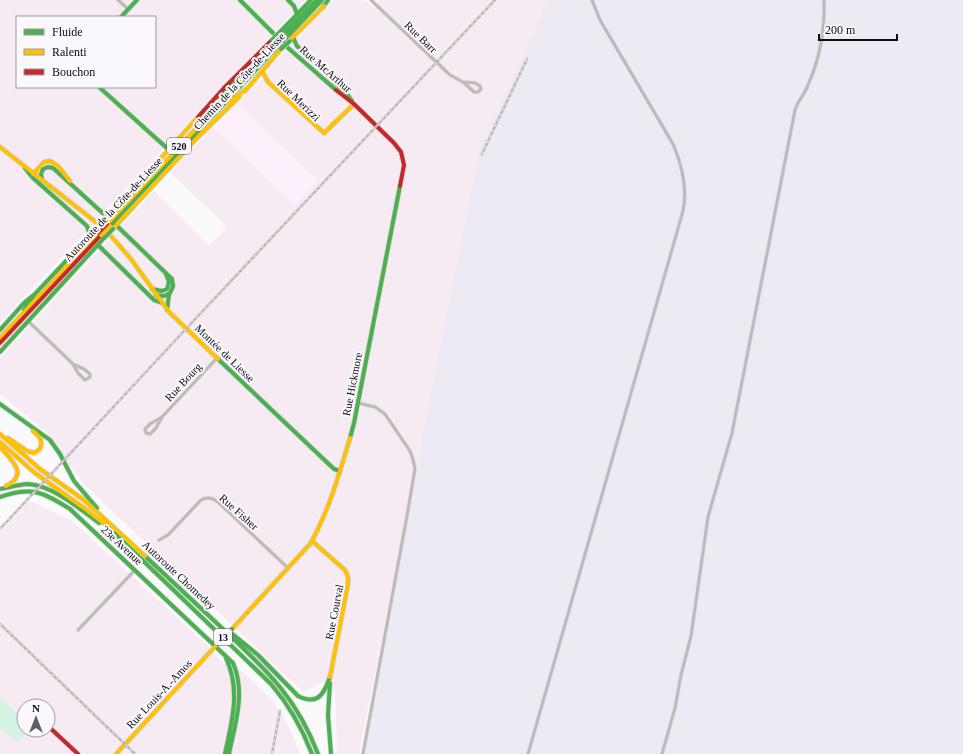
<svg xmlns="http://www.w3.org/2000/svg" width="963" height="754" viewBox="0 0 963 754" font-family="Georgia,serif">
  <rect width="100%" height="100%" fill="#faf9fc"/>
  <path fill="#fbf0fb" d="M236,104L319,181L296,205L213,127Z"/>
  <path fill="#f6ebf2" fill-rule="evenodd" d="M0,0H306L267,39L0,323ZM17,17H155V87H17Z
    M334,0H365L374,8L380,0H551L416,475L394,575L359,754H337L335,690L322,682L304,692L291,681L83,483L45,431L0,394V358L154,191L209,246L227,227L170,172L213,127L295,205L318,181L237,104L257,82L260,81L266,74L268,68L291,46L296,40Z
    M29,500L72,521L208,646L221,661L244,673L274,702L290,729L300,754H0V532ZM24,706H48V730H24Z"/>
  <path fill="#edeaf3" d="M549,0H963V754H365L435,371L481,146Z"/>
  <path fill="#d2f4e3" d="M0,698L18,715H24V730H29L17,742L0,727Z"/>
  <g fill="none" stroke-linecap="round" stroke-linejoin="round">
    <g stroke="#d4d4d6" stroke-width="4">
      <path id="street" d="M118,0L128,9
        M371,0L450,75L463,82L474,92H478L481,89L480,86L475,83L463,82
        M28,321L73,364L78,373L85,380L90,377V374L84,369L73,364
        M358,403L375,407L385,414L410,451L413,460L415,469L407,516L363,754
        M162,417L156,428L150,434L146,433L145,429L150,424L162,417L217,358
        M159,540L168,535L201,500C208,496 213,498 218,502L288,568
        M78,630L135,570
        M528,754L683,211C688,187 682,165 673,144L600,20L592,0
        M662,754L675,708L681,675L691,636L708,517L732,433L795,110C798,100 805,94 808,85C820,58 825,29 824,0"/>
    </g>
    <g stroke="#d4d4d6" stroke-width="5.5">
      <path id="fast" d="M240,0L274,34
        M288,0L294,6L297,14
        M323,7L328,0
        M121,17L137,0
        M280,32L311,0
        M283,35L317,0
        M293,37L297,46L346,93L352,101
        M286,38L322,0
        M287,47L336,90
        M99,87L169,150
        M216,98L236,82
        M25,168L33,178L87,226L90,235
        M42,180L41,174L43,169L48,167L53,168L107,217
        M116,225L172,279L173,286L170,293L164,296L156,295
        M110,226L278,46
        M98,245L154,300L162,303
        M152,289L162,291L167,289L169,282L166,274
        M24,310L35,294
        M167,310L169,294
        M0,330L24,303L35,294L95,230
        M0,352L104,238
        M218,359L334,469L340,471
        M0,404L50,440L60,454L74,481L97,508
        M350,438L354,423L400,186
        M0,489C9,488 19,484 28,484C52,485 80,509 99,523
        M0,497C32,486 43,492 70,509L233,663C246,693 235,724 229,754
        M106,525L271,684C289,705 302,728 312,754
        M145,556C171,580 197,605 223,629C266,670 296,696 318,754
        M230,632L258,655L298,696C318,706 324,694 330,677
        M330,683L328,715L331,754
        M225,754C232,720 241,691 226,658"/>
    </g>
    <g stroke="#d4d4d6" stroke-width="5.5">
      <path id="slow" d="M292,38L324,6
        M262,71L268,82L324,133L354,104
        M245,91L281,49
        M228,103L246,89
        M0,147L97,223
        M33,174L44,162L50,161L58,166L70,181
        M104,221L198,117
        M107,224L275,44
        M113,229L196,139L239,97
        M111,236L131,259L169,312L218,359
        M0,338L98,233
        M0,434L40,469L84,500L145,556
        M8,438L27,451L34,453L40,449C43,440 40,437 33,431
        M0,442L35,473L84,508L106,525
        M0,447C12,460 29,475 6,486
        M312,541L345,570L348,577V584L330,677
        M232,629L310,544C329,511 339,474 350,438
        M116,754L221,640"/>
    </g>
    <g stroke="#d4d4d6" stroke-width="5.5">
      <path id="jam" d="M336,90L354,104L394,143L401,152L404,165L400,186
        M198,117L224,88L272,40
        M0,343L101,235
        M48,726L78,754"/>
    </g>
    <use href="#street" stroke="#beb9b9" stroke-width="2.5"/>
    <use href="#fast" stroke="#4caf50" stroke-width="4"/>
    <use href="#slow" stroke="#ffc107" stroke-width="4"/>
    <use href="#jam" stroke="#c62828" stroke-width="4"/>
    <g stroke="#b9b6b7" stroke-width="2.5">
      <path id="rail" d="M482,154L527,59
        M0,529L184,331L495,0
        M0,624L135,754
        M272,754L280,711"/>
    </g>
    <use href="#rail" stroke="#faf8fd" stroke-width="1" stroke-dasharray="3" stroke-linecap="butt"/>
    <g stroke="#d4d4d6" stroke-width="5.5" stroke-linecap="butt">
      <path id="fast-bridge" d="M272,40L280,32
        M278,46L286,38
        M281,49L290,41
        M104,238L113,229
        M221,640L232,629"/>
    </g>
    <g stroke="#d4d4d6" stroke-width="5.5" stroke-linecap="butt">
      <path id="slow-bridge" d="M275,44L283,35
        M95,230L104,221
        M101,235L110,226"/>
    </g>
    <g stroke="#d4d4d6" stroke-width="5.5" stroke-linecap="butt">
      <path id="jam-bridge" d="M98,233L107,224"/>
    </g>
    <use href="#fast-bridge" stroke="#4caf50" stroke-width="4"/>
    <use href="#slow-bridge" stroke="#ffc107" stroke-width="4"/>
    <use href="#jam-bridge" stroke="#c62828" stroke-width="4"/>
  </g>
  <g text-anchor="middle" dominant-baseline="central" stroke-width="4" stroke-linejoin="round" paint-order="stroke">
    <g fill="#faf8fd" stroke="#55535a" stroke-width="1">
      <rect x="167" y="138" width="24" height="16" rx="3"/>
      <rect x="214" y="629" width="18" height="16" rx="3"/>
    </g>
    <g font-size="10" font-weight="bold" fill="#0e0c14">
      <text x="179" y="146">520</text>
      <text x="223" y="637">13</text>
    </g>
    <g font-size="11" fill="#0e0c14" stroke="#faf8fd">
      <text transform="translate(421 37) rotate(44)">Rue Barr</text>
      <text transform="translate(326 69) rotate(41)">Rue McArthur</text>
      <text transform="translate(239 81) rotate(-47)">Chemin de la Côte-de-Liesse</text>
      <text transform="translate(299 100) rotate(44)">Rue Merizzi</text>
      <text transform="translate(113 209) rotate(-47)">Autoroute de la Côte-de-Liesse</text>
      <text transform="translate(225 353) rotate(44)">Montée de Liesse</text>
      <text transform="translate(183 382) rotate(-47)">Rue Bourg</text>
      <text transform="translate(352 384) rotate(-79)">Rue Hickmore</text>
      <text transform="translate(239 512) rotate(42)">Rue Fisher</text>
      <text transform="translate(122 545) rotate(43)">23e Avenue</text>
      <text transform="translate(179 575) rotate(43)">Autoroute Chomedey</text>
      <text transform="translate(334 612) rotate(-79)">Rue Courval</text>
      <text transform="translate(159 694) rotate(-47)">Rue Louis-A.-Amos</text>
    </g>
  </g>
  <rect x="16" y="16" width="140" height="72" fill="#faf8fd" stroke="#9c9aa0"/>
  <rect x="24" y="29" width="20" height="6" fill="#4caf50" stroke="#9c9aa0"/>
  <text x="52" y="36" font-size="12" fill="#0e0c14">Fluide</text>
  <rect x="24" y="49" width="20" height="6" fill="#ffc107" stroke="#9c9aa0"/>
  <text x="52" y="56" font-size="12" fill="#0e0c14">Ralenti</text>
  <rect x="24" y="69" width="20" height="6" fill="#c62828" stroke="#9c9aa0"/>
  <text x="52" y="76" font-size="12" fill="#0e0c14">Bouchon</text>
  <g transform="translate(36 718)"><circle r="19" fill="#faf8fd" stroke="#9c9aa0"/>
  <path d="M0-3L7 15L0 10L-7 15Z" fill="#615f65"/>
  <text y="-6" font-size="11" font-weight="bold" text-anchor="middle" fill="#0e0c14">N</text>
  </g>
  <path d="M819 34v6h78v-6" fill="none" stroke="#0e0c14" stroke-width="2"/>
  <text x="825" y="34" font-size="12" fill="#0e0c14" stroke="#faf8fd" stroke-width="3" paint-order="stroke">200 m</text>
</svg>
